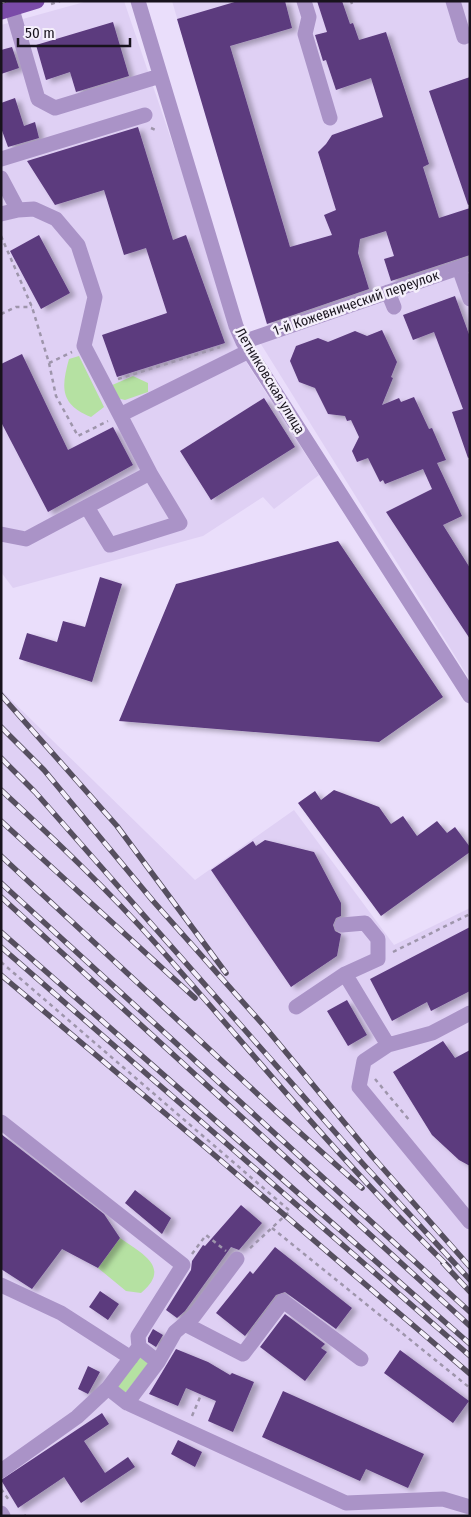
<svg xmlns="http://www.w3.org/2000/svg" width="471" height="1517" viewBox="0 0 471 1517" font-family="'Fira Sans Condensed',sans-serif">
  <defs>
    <filter id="shadow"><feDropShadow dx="5.5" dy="3" stdDeviation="2.5" flood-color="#0004"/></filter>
  </defs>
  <rect width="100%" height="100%" fill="#eadefb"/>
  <path fill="#dfd0f4" d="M88,1H124L248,365L319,475L274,509L263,497L203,536L13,588L1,572V25Z
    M172,1H470V258L267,325Z
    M470,271V627L464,630L470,639V680L259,341Z
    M1,690L195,880L294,810L394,945L470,908V1516H1Z"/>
  <path fill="#b5e1a2" d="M79,356L104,407L91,417C60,404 61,388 69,359Z
    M133,376L148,383V392L125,400L117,398L110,386Z
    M120,1238C142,1254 172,1267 141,1293L126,1291L98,1268Z
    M138,1356L150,1361L123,1396L116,1384Z"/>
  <path fill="#5c3a7e" filter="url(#shadow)" d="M238,1H285L292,28L230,46L290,247L332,235L324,215L336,210L318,152L326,144L332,135L383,117L371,78L336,90L326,60L323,61L315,35L327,32L317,1H342L350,24L353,23L359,40L386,32L429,164L423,167L439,218L470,208V255L391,281L384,259L394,256L386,231L360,239L358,253L369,289L267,324L177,19Z
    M113,22L129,76L76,92L70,72L46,80L36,45Z
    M12,47L19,68L1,74V50Z
    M470,77V204L468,205L429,91Z
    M15,98L24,126L35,122L39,138L8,147L1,128V103Z
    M138,127L173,240L186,235L225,343L117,377L102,335L167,313L146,248L124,255L104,190L55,205L27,161Z
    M39,235L70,293L41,309L10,251Z
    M455,296L470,337V457L468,458L452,412L463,409L434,332L413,340L403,315Z
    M382,330L397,362L391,377L393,378L382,405L399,398L401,402L414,397L429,429L432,428L446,460L437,463L462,516L443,525L470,568V639L386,512L432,489L423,469L385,484L383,480L380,482L368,458L357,462L352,451L359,437L351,420L347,421L345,416L328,414L315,388L299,382L290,361L296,346L318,338L328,342L355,331L367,336Z
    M22,354L68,450L113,427L133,465L48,512L1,422V364Z
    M264,398L295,447L211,500L180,451Z
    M338,541L443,697L379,742L119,721L176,584Z
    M100,577L122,584L92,682L19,659L27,633L57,642L63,621L85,627Z
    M334,790L379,807L391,824L403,816L417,836L437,821L447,833L455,827L470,847V852L381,916L298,803L315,791L321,800Z
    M265,840L314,852L341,903V916L336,918L333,925L335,931L341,934L337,956L291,987L211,870L253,841L256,846Z
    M470,927V991L431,1011L427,1002L392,1021L370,979Z
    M347,1000L367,1035L348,1046L327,1011Z
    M443,1041L455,1058L470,1050V1166L459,1160L432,1135L393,1072Z
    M1,1134L104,1214L120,1238L98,1268L62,1249L32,1289L1,1269Z
    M135,1190L171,1218L162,1234L125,1203Z
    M241,1205L262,1223L239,1250L231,1247L185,1311L177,1318L166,1310L191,1270L192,1261L203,1245L205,1246Z
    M275,1247L352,1308L336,1329L285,1292L276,1295L245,1336L216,1313L250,1271L253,1274Z
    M100,1291L119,1304L108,1320L89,1307Z
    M285,1314L325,1344L321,1348L327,1352L305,1381L260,1347Z
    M153,1329L163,1335L156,1347L148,1342V1338Z
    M176,1349L208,1362L230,1375L232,1373L254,1382L233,1432L208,1421L216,1401L186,1388L178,1406L149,1394Z
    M400,1350L469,1401L453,1423L384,1373Z
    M88,1366L100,1372L88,1394L78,1389Z
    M283,1391L424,1454L408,1488L366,1469L360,1481L262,1437Z
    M102,1413L109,1424L84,1441L105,1473L128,1457L135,1467L81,1503L64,1477L18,1508L1,1480Z
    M178,1440L202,1452L195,1467L171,1454Z"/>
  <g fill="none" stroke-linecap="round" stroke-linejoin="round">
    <path stroke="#9e95ab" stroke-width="2.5" stroke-dasharray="4 4" stroke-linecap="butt" d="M351,1L352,4
      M51,4L60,1
      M151,128L158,131
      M1,236L32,307L49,363L56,396L78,436L108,421
      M1,314L16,307H32
      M49,363L72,352
      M118,379L220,347
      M393,952L470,914
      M1,962L290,1211L248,1250
      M375,1079L410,1121
      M272,1228L470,1388
      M192,1254L206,1235L226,1251
      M192,1416L201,1395
      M1,1489L9,1500
      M25,1516L26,1515"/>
    <path stroke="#aa93c7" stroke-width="15" d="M138,1L236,326L243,342L470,696
      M304,1L309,17L305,34L330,118
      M453,1L464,37L470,35
      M12,9L38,99L55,108L160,76
      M1,159L145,115
      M1,178L18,210L34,209L56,219L78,245L95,297L84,346L120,415L249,351
      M1,214L18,210
      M459,268L470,299
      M388,292L394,307
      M243,342L470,264
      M87,507L110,545L180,523L150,473
      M1,534L26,539L150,473L120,415
      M345,974L388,1045
      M296,1007L345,974L378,959V939L365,923L342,925
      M470,1013L432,1033L388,1045L364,1061L359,1087L470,1222
      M1,1122L183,1265L138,1336L139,1347
      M1,1285L61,1313L131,1358
      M185,1324L243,1354L283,1301L361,1359
      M158,1362L175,1332L194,1316L237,1259
      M127,1403L158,1362L139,1347L108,1388L127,1403L346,1503L443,1499L470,1507
      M1,1471L77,1417L108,1388
      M1,1513L3,1516"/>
    <path stroke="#7a4ba8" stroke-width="15" d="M1,12L37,1"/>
    <path stroke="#564f5f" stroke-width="1" d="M1,4L10,1"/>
    <g stroke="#564f5f" stroke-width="5.5">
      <path id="rail" d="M1,695L117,826L226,973
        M1,727L44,770L153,901L265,1027L372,1156L470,1267
        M1,758L35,792L364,1165L470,1280
        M1,790C55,840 108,890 157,945C254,1054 343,1165 449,1267
        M1,821L195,998
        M1,856L278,1113L362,1188
        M1,883L470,1312
        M1,897L470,1326
        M1,932L470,1344
        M1,947L470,1356
        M1,975L205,1147L470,1374
        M443,1263L470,1292"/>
    </g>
    <use href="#rail" stroke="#f4effb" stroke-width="4" stroke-dasharray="11" stroke-linecap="butt"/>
  </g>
  <g text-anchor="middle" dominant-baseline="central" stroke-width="5" stroke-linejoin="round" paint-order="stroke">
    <g font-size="14" fill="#18131d" stroke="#f4effb">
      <text transform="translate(356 303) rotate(-19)">1-й Кожевнический переулок</text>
      <text transform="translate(270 381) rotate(59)">Летниковская улица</text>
    </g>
  </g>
  <rect width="471" height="1517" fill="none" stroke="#18131d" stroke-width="5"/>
  <path d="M18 38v8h112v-8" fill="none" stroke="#18131d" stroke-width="2.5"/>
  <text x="25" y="38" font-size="15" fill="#18131d" stroke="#f4effb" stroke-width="4" paint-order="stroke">50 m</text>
</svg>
